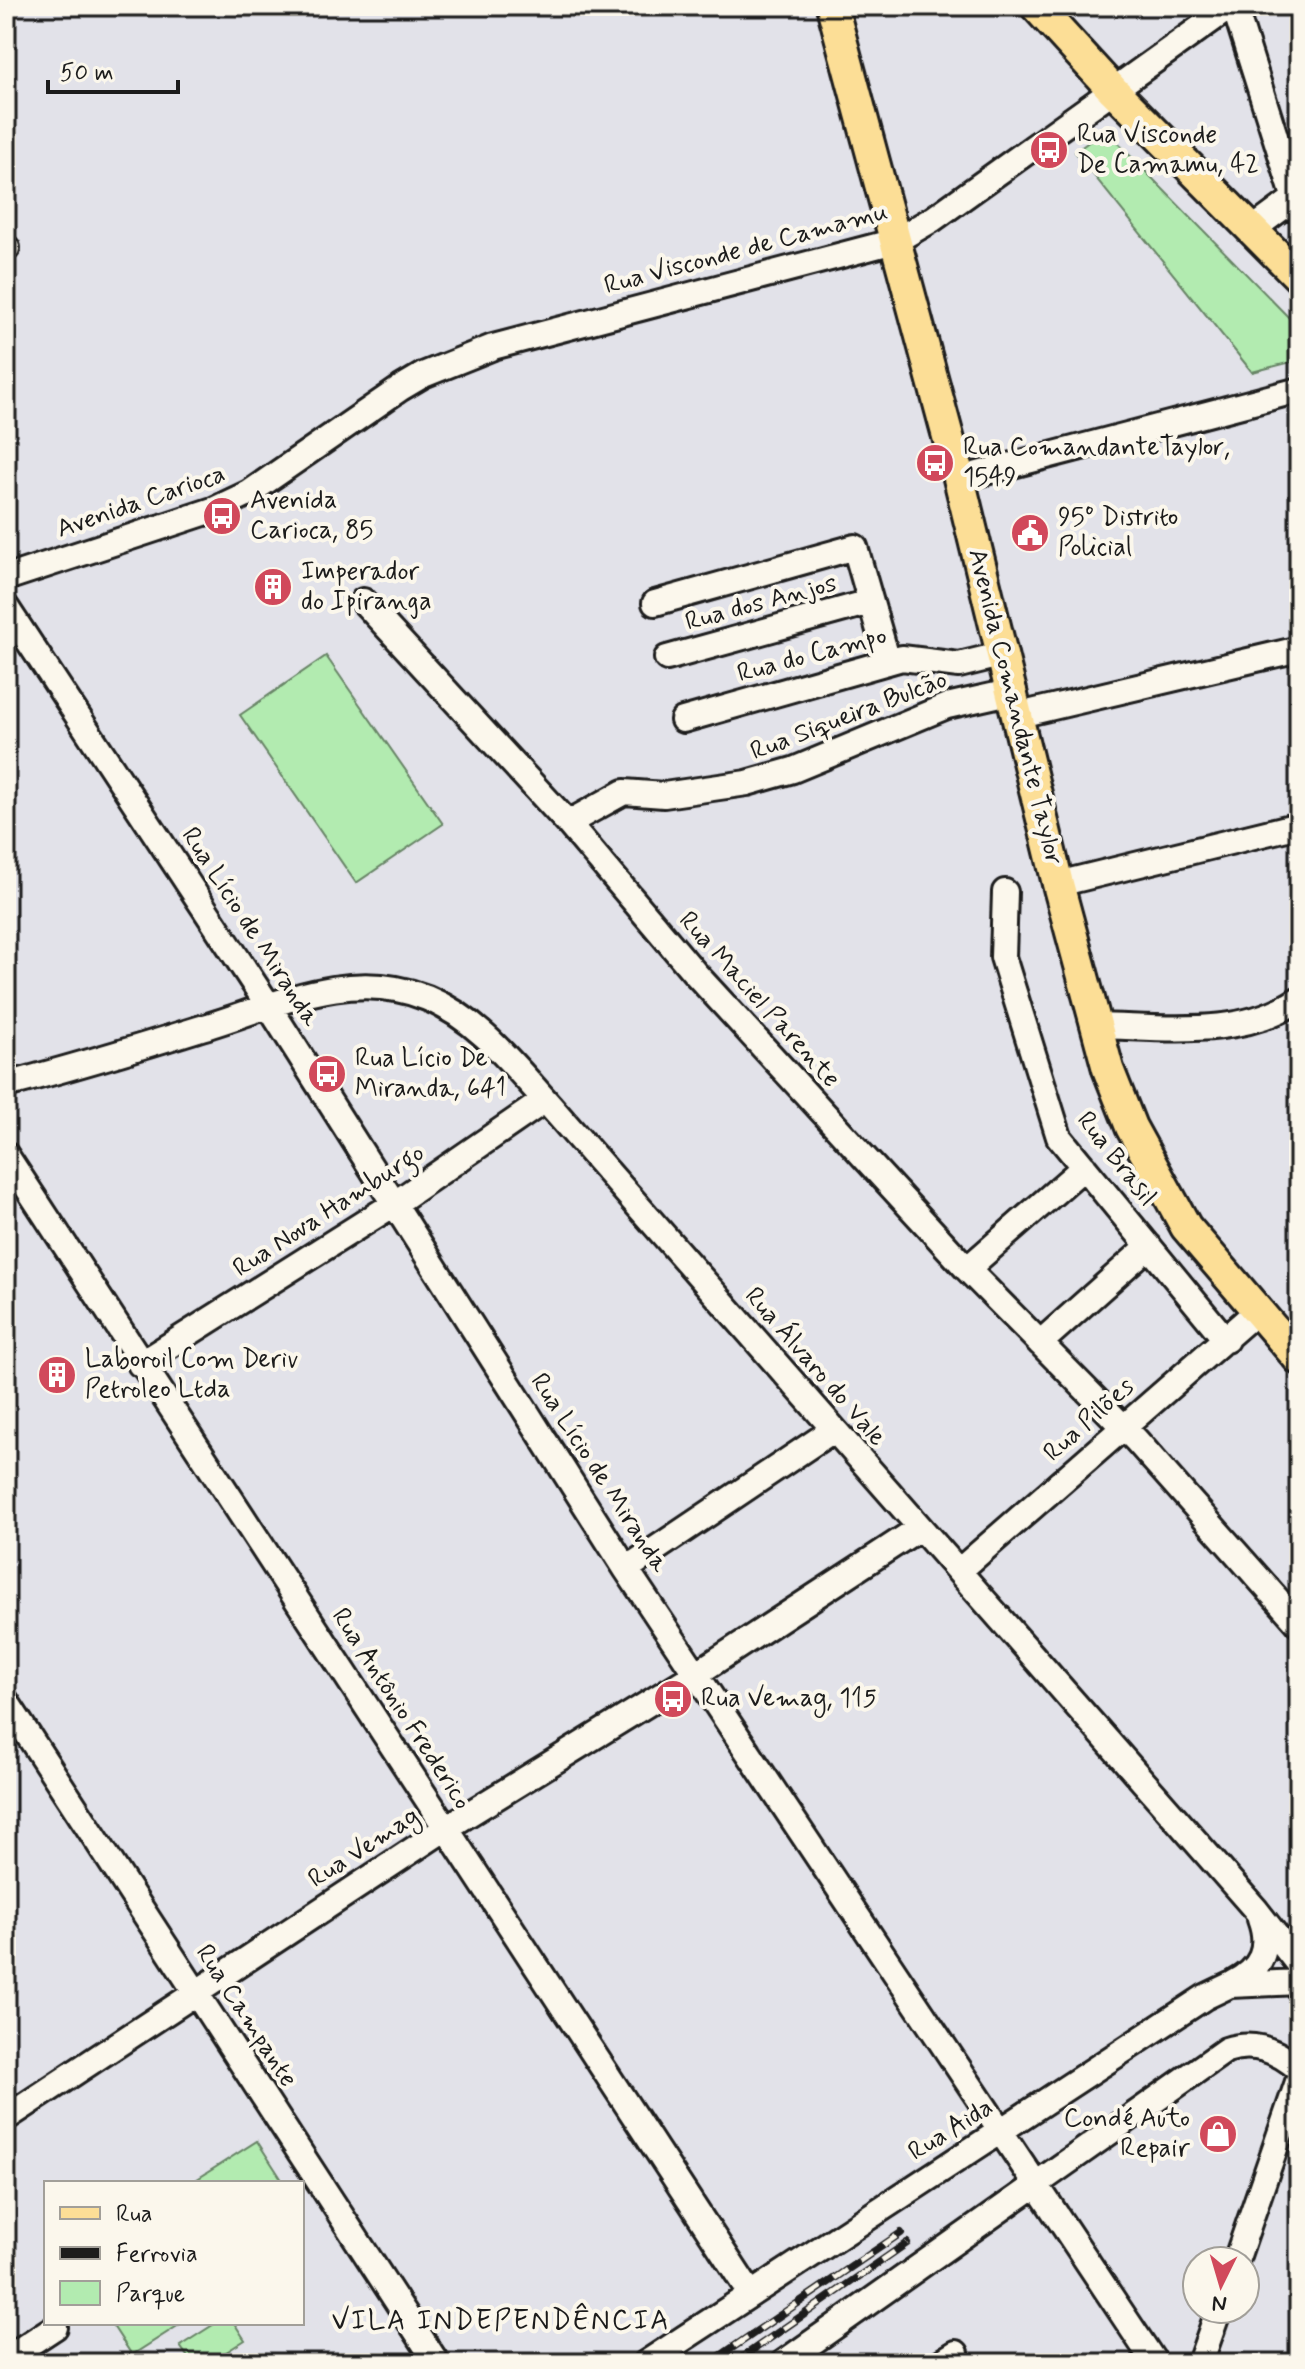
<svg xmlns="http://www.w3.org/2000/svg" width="1305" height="2369" viewBox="0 0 1305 2369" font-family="Mynerve,sans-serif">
  <rect width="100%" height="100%" fill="#e2e2e9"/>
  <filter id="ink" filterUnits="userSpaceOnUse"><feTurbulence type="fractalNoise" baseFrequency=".0125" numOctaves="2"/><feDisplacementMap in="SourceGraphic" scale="16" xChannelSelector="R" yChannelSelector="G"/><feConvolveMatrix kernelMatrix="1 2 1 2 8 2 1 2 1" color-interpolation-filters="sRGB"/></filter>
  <g filter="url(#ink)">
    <path fill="#b2ebb0" stroke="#678466" stroke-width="2" d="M1105,130L1297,326L1299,360L1252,372L1075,152Z
      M326,656L443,824L356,883L240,715Z
      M257,2141L284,2183H191Z
      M111,2323H182L132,2355Z
      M216,2323H234L245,2340L209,2363H192L180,2346Z"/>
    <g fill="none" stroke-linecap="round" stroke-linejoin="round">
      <g stroke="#1c1c1c" stroke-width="30">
        <path id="minor" d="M1234,6L1299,212
          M1252,230L1295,198
          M6,248H7
          M959,479L1299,390
          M6,578L213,510L249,493L401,388L423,375L493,347L895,241L933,219L1231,6
          M363,601L568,823L694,972L967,1269L1136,1440L1299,1624
          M655,603L855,547L888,662
          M6,607L268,1005L626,1569L1155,2363
          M667,658L870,602
          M1019,715L1299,649
          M683,720L902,658L959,665L1004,654
          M568,823L624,792L664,795L747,783L793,770L947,706L1014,691
          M1058,884L1299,825
          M1005,892L1003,957L1059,1137L1226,1340
          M1097,1026C1163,1027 1242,1039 1299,999
          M6,1085C71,1068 134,1049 198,1029C273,1007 349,966 427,998C476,1018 511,1062 545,1100L1256,1910L1299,1965
          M6,1155L750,2293
          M967,1269L1084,1167
          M1040,1343L1149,1246
          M140,1364L394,1204L545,1100
          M626,1569L833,1430
          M959,1571L1257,1311
          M6,1701L437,2363
          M1234,1983C1261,1969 1271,1949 1260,1919
          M6,2118L446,1828L696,1674L918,1529
          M1236,2261L1299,2079
          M6,2359L55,2327
          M646,2363L1205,1997L1230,1985L1299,1982
          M783,2363L1226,2050C1254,2041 1277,2050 1299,2069
          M940,2363L956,2353
          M1200,2363L1219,2309"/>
      </g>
      <g stroke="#1c1c1c" stroke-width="36">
        <path id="major" d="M832,6L957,470L1058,884L1108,1069L1131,1127L1186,1227L1299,1359
          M1036,6L1113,90L1299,277"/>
      </g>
      <use href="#minor" stroke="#fbf7ec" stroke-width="24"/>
      <use href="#major" stroke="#fcde96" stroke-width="30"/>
      <g stroke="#1c1c1c" stroke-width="8">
        <path id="rail" d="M710,2363L901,2233
          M734,2363L907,2243"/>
      </g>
      <use href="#rail" stroke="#fbf7ec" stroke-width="5" stroke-dasharray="15" stroke-linecap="butt"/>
    </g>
  </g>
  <defs>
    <g id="bus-disc" transform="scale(2)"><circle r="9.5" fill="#d1495b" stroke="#fbf7ec"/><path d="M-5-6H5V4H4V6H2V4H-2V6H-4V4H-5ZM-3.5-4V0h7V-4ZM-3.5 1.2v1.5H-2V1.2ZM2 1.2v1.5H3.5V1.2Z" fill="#fff"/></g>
    <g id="civic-disc" transform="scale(2)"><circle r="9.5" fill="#d1495b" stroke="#fbf7ec"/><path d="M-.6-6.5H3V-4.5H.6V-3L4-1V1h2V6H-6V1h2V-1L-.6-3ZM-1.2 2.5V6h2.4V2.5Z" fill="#fff"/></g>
    <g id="building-disc" transform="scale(2)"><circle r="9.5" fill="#d1495b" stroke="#fbf7ec"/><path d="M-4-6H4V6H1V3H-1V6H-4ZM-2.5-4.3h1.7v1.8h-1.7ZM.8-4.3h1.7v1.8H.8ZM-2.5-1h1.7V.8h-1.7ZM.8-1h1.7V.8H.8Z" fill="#fff"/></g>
    <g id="shop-disc" transform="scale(2)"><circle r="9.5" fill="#d1495b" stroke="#fbf7ec"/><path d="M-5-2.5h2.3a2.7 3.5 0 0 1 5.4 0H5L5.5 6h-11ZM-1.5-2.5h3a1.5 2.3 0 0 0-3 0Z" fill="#fff"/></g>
  </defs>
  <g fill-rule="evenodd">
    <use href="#bus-disc" x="1049" y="150"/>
    <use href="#bus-disc" x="935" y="463"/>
    <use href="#bus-disc" x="222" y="516"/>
    <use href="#civic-disc" x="1030" y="533"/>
    <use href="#building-disc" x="273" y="587"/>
    <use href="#bus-disc" x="327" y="1074"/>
    <use href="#building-disc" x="57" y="1375"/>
    <use href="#bus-disc" x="673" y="1699"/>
    <use href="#shop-disc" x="1218" y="2134"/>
  </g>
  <g text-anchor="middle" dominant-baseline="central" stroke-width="8" stroke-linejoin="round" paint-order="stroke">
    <g font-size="26" fill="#1c1c1c" stroke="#fbf7ec" text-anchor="start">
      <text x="1077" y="135">Rua Visconde<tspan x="1077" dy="30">De Camamu, 42</tspan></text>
      <text x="963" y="448">Rua ComandanteTaylor,<tspan x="963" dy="30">1549</tspan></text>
      <text x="250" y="501">Avenida<tspan x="250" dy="30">Carioca, 85</tspan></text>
      <text x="1058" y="518">95º Distrito<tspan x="1058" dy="30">Policial</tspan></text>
      <text x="301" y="572">Imperador<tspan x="301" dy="30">do Ipiranga</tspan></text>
      <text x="355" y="1059">Rua Lício De<tspan x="355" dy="30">Miranda, 641</tspan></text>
      <text x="85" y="1360">Laboroil Com Deriv<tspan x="85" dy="30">Petroleo Ltda</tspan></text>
      <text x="701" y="1699">Rua Vemag, 115</text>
      <text x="1190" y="2119" text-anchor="end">Condé Auto<tspan x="1190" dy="30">Repair</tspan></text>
    </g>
    <g font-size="26" fill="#1c1c1c" stroke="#fbf7ec">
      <text transform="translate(746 249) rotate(-15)">Rua Visconde de Camamu</text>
      <text transform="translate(141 502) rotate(-19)">Avenida Carioca</text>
      <text transform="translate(761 603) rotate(-15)">Rua dos Anjos</text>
      <text transform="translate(812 655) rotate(-15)">Rua do Campo</text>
      <text transform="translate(1015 707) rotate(76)">Avenida Comandante Taylor</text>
      <text transform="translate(849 716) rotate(-21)">Rua Siqueira Bulcão</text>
      <text transform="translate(250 927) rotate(57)">Rua Lício de Miranda</text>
      <text transform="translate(759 1000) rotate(48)">Rua Maciel Parente</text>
      <text transform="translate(1116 1159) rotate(52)">Rua Brasil</text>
      <text transform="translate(329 1211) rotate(-33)">Rua Nova Hamburgo</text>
      <text transform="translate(815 1367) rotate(49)">Rua Álvaro do Vale</text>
      <text transform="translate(1089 1420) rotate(-42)">Rua Pilões</text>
      <text transform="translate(599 1473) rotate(57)">Rua Lício de Miranda</text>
      <text transform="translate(401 1709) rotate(57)">Rua Antônio Frederico</text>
      <text transform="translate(364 1848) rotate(-33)">Rua Vemag</text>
      <text transform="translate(246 2016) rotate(57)">Rua Campante</text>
      <text transform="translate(951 2130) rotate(-32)">Rua Aida</text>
    </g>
    <g font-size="28" letter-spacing="2" fill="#1c1c1c" stroke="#fbf7ec">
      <text x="501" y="2321">VILA INDEPENDÊNCIA</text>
    </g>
  </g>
  <rect width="1305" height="2369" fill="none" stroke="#fbf7ec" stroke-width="32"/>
  <rect x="16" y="16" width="1273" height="2337" fill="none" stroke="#1c1c1c" stroke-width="3" filter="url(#ink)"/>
  <rect x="44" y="2181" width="260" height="144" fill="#fbf7ec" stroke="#a29f99" stroke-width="2"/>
  <rect x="60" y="2207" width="40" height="12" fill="#fcde96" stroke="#a29f99" stroke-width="2"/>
  <text x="116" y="2221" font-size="24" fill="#1c1c1c">Rua</text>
  <rect x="60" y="2247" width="40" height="12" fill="#1c1c1c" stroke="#a29f99" stroke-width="2"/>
  <text x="116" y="2261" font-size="24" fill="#1c1c1c">Ferrovia</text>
  <rect x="60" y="2281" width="40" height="24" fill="#b2ebb0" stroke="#a29f99" stroke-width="2"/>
  <text x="116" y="2301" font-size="24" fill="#1c1c1c">Parque</text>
  <g transform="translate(1221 2285) rotate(185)"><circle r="38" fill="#fbf7ec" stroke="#a29f99" stroke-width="2"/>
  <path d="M0-6L14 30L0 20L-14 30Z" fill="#d1495b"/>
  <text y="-12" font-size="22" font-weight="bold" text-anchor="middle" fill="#1c1c1c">N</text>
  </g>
  <path d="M48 80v12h130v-12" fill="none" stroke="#1c1c1c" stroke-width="4"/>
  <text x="60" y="80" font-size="24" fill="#1c1c1c" stroke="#fbf7ec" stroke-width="6" paint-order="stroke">50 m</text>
</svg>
